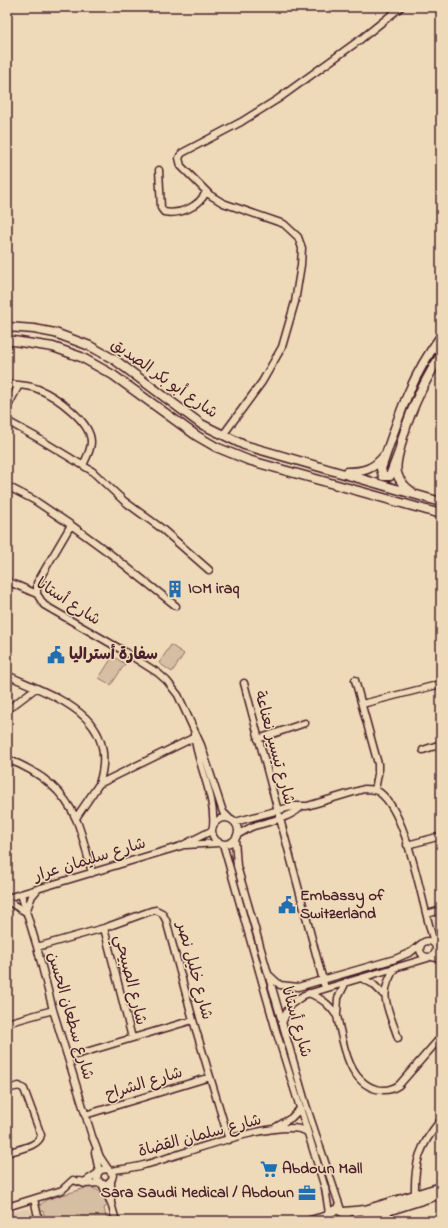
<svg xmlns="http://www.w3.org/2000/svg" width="448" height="1228" viewBox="0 0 448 1228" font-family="'Indie Flower','Playpen Sans Arabic',sans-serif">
  <rect width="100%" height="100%" fill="#eedab8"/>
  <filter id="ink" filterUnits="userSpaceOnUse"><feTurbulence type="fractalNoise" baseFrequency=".025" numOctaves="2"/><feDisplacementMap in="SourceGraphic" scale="8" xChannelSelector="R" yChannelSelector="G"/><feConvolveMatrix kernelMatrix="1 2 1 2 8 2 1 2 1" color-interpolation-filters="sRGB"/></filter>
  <g filter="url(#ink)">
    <path fill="#e1cbad" d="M23,1209H29L34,1214L36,1221H7V1214Z"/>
    <path fill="#d6bea3" stroke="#906e67" d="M171,645L184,654L172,672L159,663Z
      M113,656L125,664L111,685L99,678Z
      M89,1187C101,1190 104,1195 107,1206L104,1208L107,1221H46L43,1211L39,1212L40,1205L46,1200Z"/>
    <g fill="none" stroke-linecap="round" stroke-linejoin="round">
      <g stroke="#4a1f2b" stroke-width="9">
        <path id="minor" d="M159,170L161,208L164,212C180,215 199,207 206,192
          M7,384C17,385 28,385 38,389C55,396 91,421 91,442C91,450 87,457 83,465
          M7,408L19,385
          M7,421L36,437L92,471L124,501L161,528L209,570
          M223,435L262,382L282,347L295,302L301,265L302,248L298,237L284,224L223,203L210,195L181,166L179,158L182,153L241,122L278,99L361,39L401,7
          M7,486L34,500L71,525
          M7,581L37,594L44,605L122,650L158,673L167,681L178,695L201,745L223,812L230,819
          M37,594V583L71,525L108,552L176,606
          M7,675C55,697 121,716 99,784L76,818
          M355,680L378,764V774L375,790
          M244,683L325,988
          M362,704L441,684
          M7,710L36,688
          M194,734C197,764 216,797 213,826
          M258,739L305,723
          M423,750L441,744
          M7,759C36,770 63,789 76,819C83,835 87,855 92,873
          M99,784L197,736
          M212 831a13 13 0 1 1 26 0a13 13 0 1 1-26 0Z
          M235,822L294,806H307L364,789C369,789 374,789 379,792C409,813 422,909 435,945
          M237,835C243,832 248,828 254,826C270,821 288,819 301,807
          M235,839L237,866L241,880L306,1105L341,1210
          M223,844L277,1034L325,1188L329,1213
          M186,845L218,843
          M407,845L441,836
          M21,894L37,947L53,1010L92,1136L100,1157L108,1169
          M7,898L181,846L211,831
          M7,901L26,912L32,896L38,889
          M427,914L441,910
          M104,928L132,1038
          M420 949a8 8 0 1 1 16 0a8 8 0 1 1-16 0Z
          M37,947L104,928L151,911L156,910L162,913L166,920L193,1020L229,1140
          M432,957L441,959
          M396,967C376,995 389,1009 398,1038
          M269,975L280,985L298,987L395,959L411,952L421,944
          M361,978L373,984L384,995
          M309,993C322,999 329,1004 337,1016C343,1041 347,1081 376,1089C384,1091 392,1090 399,1085L441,1037
          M337,1014L338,998L346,982
          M7,1023L53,1010
          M282,1023L290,1005L304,995L428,958
          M69,1057L193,1020
          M7,1089L19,1086L24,1089L41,1135C39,1147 17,1149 7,1153
          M85,1115L210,1077
          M276,1127L291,1118L300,1109
          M95,1152L99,1172
          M110,1171C121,1169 133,1168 144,1165C175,1157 283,1115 307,1132
          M73,1180L85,1184L100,1183
          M80,1181L84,1182L98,1173
          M102,1184H107L112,1179L113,1175L108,1169L101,1170L98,1173L97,1179L102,1184L111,1203L116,1221
          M415,1195C414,1162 420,1145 441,1120
          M34,1199L39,1221
          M111,1201V1181
          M7,1207L62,1190L73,1180"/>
      </g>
      <g stroke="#4a1f2b" stroke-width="11">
        <path id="major" d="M7,327L34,329L55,333L90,346L115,360L201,424L244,445L441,502
          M7,340L53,347L81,357L113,375L197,436L216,447L248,460L441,514
          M399,452L390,476H383L381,469C398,419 409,380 441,336
          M347,472C363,472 374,469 384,456
          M412,492C405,487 399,481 397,473C395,465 398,456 400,448C408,414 422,385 441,355
          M344,1212L365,1210L441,1187
          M310,1221L328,1216
          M327,1221L329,1213L337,1209L346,1214V1221
          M356,1221L441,1194"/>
      </g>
      <use href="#minor" stroke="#eedab8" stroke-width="6"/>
      <use href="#major" stroke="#eedab8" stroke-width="8"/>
    </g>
  </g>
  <defs>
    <g id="building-bare" transform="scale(1.38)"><path d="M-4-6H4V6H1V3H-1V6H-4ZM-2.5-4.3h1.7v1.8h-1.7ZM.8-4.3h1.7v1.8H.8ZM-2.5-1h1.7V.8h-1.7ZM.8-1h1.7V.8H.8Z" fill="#1f6fb2" stroke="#eedab8" stroke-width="2.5" paint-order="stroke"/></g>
    <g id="civic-bare" transform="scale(1.38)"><path d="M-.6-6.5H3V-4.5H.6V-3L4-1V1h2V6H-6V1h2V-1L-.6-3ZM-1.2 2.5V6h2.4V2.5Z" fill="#1f6fb2" stroke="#eedab8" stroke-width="2.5" paint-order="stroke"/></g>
    <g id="supermarket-bare" transform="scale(1.38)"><path d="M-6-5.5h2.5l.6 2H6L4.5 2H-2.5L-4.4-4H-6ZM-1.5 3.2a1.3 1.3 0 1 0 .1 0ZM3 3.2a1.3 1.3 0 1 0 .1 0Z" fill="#1f6fb2" stroke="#eedab8" stroke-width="2.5" paint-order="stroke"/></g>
    <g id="office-bare" transform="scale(1.38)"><path d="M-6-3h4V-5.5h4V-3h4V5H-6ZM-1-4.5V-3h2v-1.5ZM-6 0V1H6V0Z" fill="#1f6fb2" stroke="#eedab8" stroke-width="2.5" paint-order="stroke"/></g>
  </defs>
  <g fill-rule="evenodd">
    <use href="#building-bare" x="175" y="589"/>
    <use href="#civic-bare" x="56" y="655"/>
    <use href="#civic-bare" x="287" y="905"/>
    <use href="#supermarket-bare" x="269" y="1169"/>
    <use href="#office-bare" x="307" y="1193"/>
  </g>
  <g text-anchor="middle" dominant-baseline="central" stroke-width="3" stroke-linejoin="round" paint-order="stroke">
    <g font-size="16" fill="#4a1f2b" stroke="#eedab8">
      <text transform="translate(164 379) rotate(35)">شارع أبو بكر الصديق</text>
      <text transform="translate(68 602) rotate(33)">شارع أستانا</text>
      <text transform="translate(274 748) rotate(75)">شارع تيسير نعناعة</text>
      <text transform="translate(90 860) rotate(-17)">شارع سليمان عرار</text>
      <text transform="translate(194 971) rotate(75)">شارع خليل نصر</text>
      <text transform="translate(130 980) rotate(76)">شارع الصبيحي</text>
      <text transform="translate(70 1016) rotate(74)">شارع سطعان الحسن</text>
      <text transform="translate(296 1022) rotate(74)">شارع أستانا</text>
      <text transform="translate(144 1084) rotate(-17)">شارع الشراح</text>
      <text transform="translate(200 1136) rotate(-15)">شارع سلمان القضاة</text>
    </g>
    <g font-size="16" font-weight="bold" fill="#4a1f2b" stroke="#eedab8" text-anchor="start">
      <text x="188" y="589">IOM iraq</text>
      <text x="69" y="655">سفارة أستراليا</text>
      <text x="300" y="896">Embassy of<tspan x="300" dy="18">Switzerland</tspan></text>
      <text x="282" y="1169">Abdoun Mall</text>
      <text x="294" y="1193" text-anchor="end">Sara Saudi Medical / Abdoun</text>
    </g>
  </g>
  <rect width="448" height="1228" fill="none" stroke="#eedab8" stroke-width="24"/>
  <rect x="12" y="12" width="424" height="1204" fill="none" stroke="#4a1f2b" stroke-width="1.5" filter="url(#ink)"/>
</svg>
